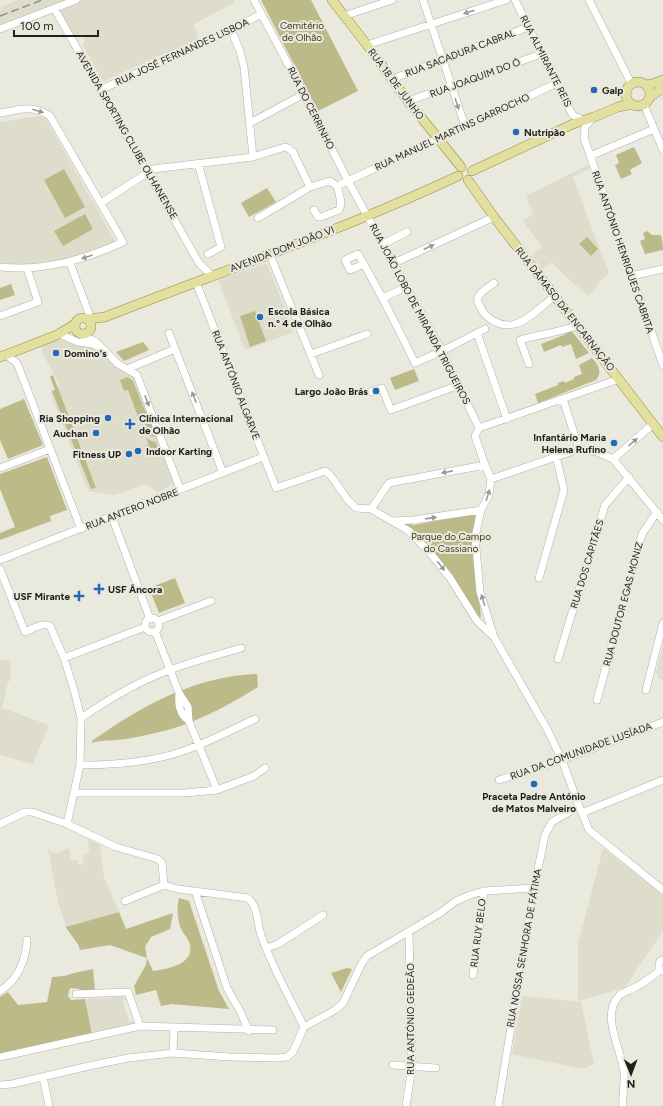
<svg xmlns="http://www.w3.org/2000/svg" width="663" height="1106" viewBox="0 0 663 1106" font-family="Figtree,sans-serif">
  <rect width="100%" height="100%" fill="#e9e9de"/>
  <path fill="#deddcb" d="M19,0H69L0,26V7Z
    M82,0H233L234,3L194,24L199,40L198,42L169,56L167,52L104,81L101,78L82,43L85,42L82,34L74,37L59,9Z
    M39,116L46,119L115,241L83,254L51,262L21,265L0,264V122Z
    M588,165L590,168L573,177L592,229L609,272L588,296L561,272L552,262L542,269L532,255L542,247L523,221L533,214L526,196Z
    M267,263L294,332L245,350L218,280Z
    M53,338L93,347L116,366L135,379L174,484L158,492L145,484L114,495L88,491L50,392L60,386L44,356L40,344Z
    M663,646V680L658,678L659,674L656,673Z
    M0,659L11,661L10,682L8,681L2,708L49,725L33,764L0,755Z
    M88,839L100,845L104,877L119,912L66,927L58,902L48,849L52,853L59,852L69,848L71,861L78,860L79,865L84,864L82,855L90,853Z
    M603,848L663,894V931L624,988L578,1001V944Z
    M522,996L581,1002L594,1064L583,1069L512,1054Z
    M124,997L126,1000L123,1001L129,1022L133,1021L134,1024L92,1035L85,999Z"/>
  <path fill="#bcba89" d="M261,0H311L358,91L318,111Z
    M634,147L642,163L630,170L632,174L621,179L615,165L619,163L616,155Z
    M64,169L85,207L65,218L44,180Z
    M267,188L276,202L249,217L241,203Z
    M85,214L93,229L63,246L54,231Z
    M647,231L652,235H661C662,239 663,246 663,250L645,254L640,241L645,239L643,233Z
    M587,237L598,249L591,256L579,244Z
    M11,284L15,295L0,300V288Z
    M255,311L266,341L250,347L240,316Z
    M571,330L589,353L576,359L571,344L562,347L561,345L544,352L541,344L564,335Z
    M143,342L149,350L124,361L116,352Z
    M592,358C598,365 603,371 596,380L538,403L535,394L558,385V383L564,381L565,383L574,379V377L582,374L579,365Z
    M414,369L419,381L395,390L390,378Z
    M53,375L96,488L91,489L52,391L55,390L50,377Z
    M128,377L133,381L145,411L149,414L157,437L150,436L144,420L140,422L128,390L124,391L120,380Z
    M24,399L43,445L8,459L0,440V409Z
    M146,438L151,441L156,442L158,450L156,452L148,455L145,446L149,445Z
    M47,457L67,510L50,516L51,521L0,540V533L15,527L0,489V474Z
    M476,513L473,536L481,617L478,618L412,530L403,523L415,525Z
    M175,578L185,603L159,613L149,588Z
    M257,674L258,687C225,707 193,725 155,733C142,736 129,739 116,740C108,741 100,740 92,743V741C141,706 196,676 257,674Z
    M179,898L189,901L219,991L229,1009L172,1004L161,1006L156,990L136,995L134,986L146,965L147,958L110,945L80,950C78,941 70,935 66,927L119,912L126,929L173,913L170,929L151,937L145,947L147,958L153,971C166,969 194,965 190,945C189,938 182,933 180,926C177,916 177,908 179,898Z
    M347,968L352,969L341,992L331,973Z
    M93,969L95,990L81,991L79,989L71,988L69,990L68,996L71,1000L85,999L92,1035L0,1054V997L8,992L18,1005L47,1002L52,977L64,976L74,973Z"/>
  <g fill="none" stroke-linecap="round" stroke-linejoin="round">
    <g stroke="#b2b2a8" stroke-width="8">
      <path id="minor" d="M254,0L304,94L348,181L442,351L479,428
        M423,0L465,126
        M515,0L572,114L574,116L580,118
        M589,0L631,83
        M54,8L199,263L210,274L216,275
        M344,16L392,0
        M0,29L76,0
        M231,30L240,51L244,67L253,157
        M367,45L506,0
        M392,79L528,27
        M102,89L231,30L261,14
        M408,101L541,54
        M644,105L663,150
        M0,113C20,110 32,104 50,116L123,242C84,260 43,272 0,267
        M593,118L585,127L584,138L663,365
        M250,123L304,94
        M590,156L654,129
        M198,163L221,247L208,254
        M101,203L153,169L253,157L285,147L288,148L293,152L310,187
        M314,210L318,217H321L339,210C343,203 339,194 337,186
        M258,218L310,187L330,181L337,186L557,83
        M383,244L407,232
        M270,255L319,375
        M70,263L91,319
        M394,263L494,217
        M364,264L350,270L345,260L358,254C379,290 397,326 415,363L442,351L485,329
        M631,276L663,269
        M196,282L276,488L325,471L331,476L348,500L356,508L371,509L409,531L431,554L450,578L477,621L494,637
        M494,283C489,287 481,291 478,297C477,300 478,303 480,306C485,319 501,328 515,324C528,321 544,304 555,296
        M383,298L406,287
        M0,316L38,302L27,268
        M169,333L223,473
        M477,333L507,419
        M62,335L78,342L92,344L99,347
        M82,335L96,342L118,364L137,375L180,489
        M311,354L367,334
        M6,355L17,363L81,529
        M529,364L520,340C539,334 559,333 578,325
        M127,369L175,349
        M371,392L382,388L391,410L459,385
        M563,399L579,449
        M479,428L619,379
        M479,428L475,436L485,465L491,479
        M613,459L653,424
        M0,468L50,449
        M491,479L489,495L481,510L475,537L480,592L494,637L547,729L562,760L579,806L589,830L663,890
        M491,479L579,449L597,452L613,459L663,520
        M371,509L389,483L485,465
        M112,517L150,619
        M393,521L414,520L481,510
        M0,560L263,457
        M0,569L25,632C32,629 44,622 50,626L64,658L74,690L81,718L80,765L67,824
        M539,578L564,490L556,456
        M145 625a7 7 0 1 1 14 0a7 7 0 1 1-14 0Z
        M158,621L211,601
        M155,631L179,693L188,707L189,721L217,790
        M64,658L145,627
        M558,659L605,505L629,477
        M646,690L663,623
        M179,693C178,704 179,714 189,721
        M597,700L642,534L657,512
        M81,718C109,699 138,681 170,670C193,661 218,655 241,648
        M80,765C112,765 143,763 174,754C202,746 229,731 255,719
        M499,780L562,760L663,722
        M74,793H185L217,790L254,776L265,768
        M582,813L663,780
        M0,824L25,812H32L67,824L116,847L158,859L162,863L164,885
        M164,885L178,889L248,898C258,906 257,923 261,935C272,967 289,996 304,1027
        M195,891L227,988L240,1011L249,1031
        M125,901L164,885
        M266,948L278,944L323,915
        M663,960L660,961L659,965V969L663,971
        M473,975L484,891
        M0,991C18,980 26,960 27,940
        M76,994L128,992L140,1026
        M173,1053L174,1027
        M0,1057L140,1026L273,1030
        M393,1065L436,1068
        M43,1077L49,1106
        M0,1085L12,1084L89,1066L128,1058L173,1053L230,1057L277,1058L287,1057L293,1052L304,1027L335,1010L343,1003L362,963L367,956L440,913L456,901L470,895L484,891L534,888
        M406,1106L412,1066L409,932
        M498,1106L534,888L545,835L552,822L579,806
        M623,1106C622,1095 625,1084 624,1072C622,1051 600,1015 619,996C622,992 628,991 632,989C642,984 652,977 660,970"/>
    </g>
    <g stroke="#928e46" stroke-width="10">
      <path id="major" d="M332,0L367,45L408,101L461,167
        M626 94a12 12 0 1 1 24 0a12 12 0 1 1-24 0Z
        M647,85L655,83L663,80
        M650,97L663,88
        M472,171L573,124L594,117L618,107L632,104
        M468,180L494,217L663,437
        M75 326a8 8 0 1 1 16 0a8 8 0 1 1-16 0Z
        M87,319L105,317C223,271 343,230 458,176
        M0,357L57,335L75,324"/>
    </g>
    <use href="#minor" stroke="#fff" stroke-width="7"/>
    <use href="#major" stroke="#e3df9e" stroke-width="9"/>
    <path stroke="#8e8e86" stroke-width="1.5" stroke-dasharray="8 4" stroke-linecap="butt" d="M0,16L42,0"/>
  </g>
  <defs><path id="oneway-solid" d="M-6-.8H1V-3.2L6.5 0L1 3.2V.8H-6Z"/></defs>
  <g fill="#9a9a99">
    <use href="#oneway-solid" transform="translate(469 12) rotate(162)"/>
    <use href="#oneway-solid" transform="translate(457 104) rotate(72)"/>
    <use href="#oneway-solid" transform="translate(38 111) rotate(16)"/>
    <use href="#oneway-solid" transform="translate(429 247) rotate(-25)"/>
    <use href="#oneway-solid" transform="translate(87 257) rotate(161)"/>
    <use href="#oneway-solid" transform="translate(194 397) rotate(-111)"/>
    <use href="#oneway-solid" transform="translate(147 401) rotate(69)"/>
    <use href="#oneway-solid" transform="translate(633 442) rotate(-41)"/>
    <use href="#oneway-solid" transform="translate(447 472) rotate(169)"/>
    <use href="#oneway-solid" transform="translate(488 495) rotate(-72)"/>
    <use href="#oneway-solid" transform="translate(431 518) rotate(-8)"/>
    <use href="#oneway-solid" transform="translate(441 566) rotate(52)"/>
    <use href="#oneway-solid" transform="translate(483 600) rotate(-107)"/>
  </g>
  <g fill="#2567b8" stroke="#e9e9de" stroke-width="1.5">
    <circle cx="594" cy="90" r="4"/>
    <circle cx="516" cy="132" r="4"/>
    <circle cx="260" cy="317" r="4"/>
    <circle cx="56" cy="353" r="4"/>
    <circle cx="376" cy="391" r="4"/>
    <circle cx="108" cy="418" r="4"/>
    <path d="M128 418h4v4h4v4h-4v4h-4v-4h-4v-4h4z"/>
    <circle cx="96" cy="433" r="4"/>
    <circle cx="614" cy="443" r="4"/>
    <circle cx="138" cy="451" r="4"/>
    <circle cx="129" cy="454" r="4"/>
    <path d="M97 583h4v4h4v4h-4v4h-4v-4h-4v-4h4z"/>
    <path d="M77 590h4v4h4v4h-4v4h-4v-4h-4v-4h4z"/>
    <circle cx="534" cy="784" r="4"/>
  </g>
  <g text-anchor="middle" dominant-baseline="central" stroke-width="4" stroke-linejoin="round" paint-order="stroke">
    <g font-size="10" fill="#3d3b16" stroke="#e9e9de">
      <text x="302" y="25">Cemitério<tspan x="302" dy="12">de Olhão</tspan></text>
      <text x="451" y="536">Parque do Campo<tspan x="451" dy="12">do Cassiano</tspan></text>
    </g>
    <g font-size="10" fill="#1f1f1c" stroke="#e9e9de">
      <text transform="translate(182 52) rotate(-25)">RUA JOSÉ FERNANDES LISBOA</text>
      <text transform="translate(460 53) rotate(-21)">RUA SACADURA CABRAL</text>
      <text transform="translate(546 61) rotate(63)">RUA ALMIRANTE REIS</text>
      <text transform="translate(475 78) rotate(-20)">RUA JOAQUIM DO Ó</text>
      <text transform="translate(396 84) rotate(53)">RUA 18 DE JUNHO</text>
      <text transform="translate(311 108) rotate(63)">RUA DO CERRINHO</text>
      <text transform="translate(452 132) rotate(-25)">RUA MANUEL MARTINS GARROCHO</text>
      <text transform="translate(127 135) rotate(60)">AVENIDA SPORTING CLUBE OLHANENSE</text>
      <text transform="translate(282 249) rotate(-21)">AVENIDA DOM JOÃO VI</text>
      <text transform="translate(623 252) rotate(71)">RUA ANTÓNIO HENRIQUES CABRITA</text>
      <text transform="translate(565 309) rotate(52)">RUA DÂMASO DA ENCARNAÇÃO</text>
      <text transform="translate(420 314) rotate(62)">RUA JOÃO LOBO DE MIRANDA TRIGUEIROS</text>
      <text transform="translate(236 385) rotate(69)">RUA ANTÓNIO ALGARVE</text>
      <text transform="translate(132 509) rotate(-21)">RUA ANTERO NOBRE</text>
      <text transform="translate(587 564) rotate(-73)">RUA DOS CAPITÃES</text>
      <text transform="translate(623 604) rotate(-75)">RUA DOUTOR EGAS MONIZ</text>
      <text transform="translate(581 751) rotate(-20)">RUA DA COMUNIDADE LUSÍADA</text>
      <text transform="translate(478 933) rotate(-83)">RUA RUY BELO</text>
      <text transform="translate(524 948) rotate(-80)">RUA NOSSA SENHORA DE FÁTIMA</text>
      <text transform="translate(410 1019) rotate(-90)">RUA ANTÓNIO GEDEÃO</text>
    </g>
    <g font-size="10" font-weight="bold" fill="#1f1f1c" stroke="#e9e9de" text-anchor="start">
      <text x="602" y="90">Galp</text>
      <text x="524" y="132">Nutripão</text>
      <text x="268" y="311">Escola Básica<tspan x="268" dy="12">n.º 4 de Olhão</tspan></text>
      <text x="64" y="353">Domino's</text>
      <text x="368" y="391" text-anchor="end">Largo João Brás</text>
      <text x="100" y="418" text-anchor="end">Ria Shopping</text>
      <text x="139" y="418">Clínica Internacional<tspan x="139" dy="12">de Olhão</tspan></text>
      <text x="88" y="433" text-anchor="end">Auchan</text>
      <text x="606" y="437" text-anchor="end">Infantário Maria<tspan x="606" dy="12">Helena Rufino</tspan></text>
      <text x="146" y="451">Indoor Karting</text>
      <text x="121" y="454" text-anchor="end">Fitness UP</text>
      <text x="108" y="589">USF Âncora</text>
      <text x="70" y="596" text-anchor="end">USF Mirante</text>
      <text x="534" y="796" text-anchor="middle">Praceta Padre António<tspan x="534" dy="12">de Matos Malveiro</tspan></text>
    </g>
  </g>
  <g transform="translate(631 1074) rotate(179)" stroke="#e9e9de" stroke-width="3" paint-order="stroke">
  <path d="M0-3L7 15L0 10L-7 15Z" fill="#1f1f1c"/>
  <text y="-6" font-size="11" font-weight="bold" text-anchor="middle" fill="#1f1f1c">N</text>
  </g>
  <path d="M14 30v6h84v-6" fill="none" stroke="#1f1f1c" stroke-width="2"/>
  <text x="20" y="30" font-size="12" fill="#1f1f1c" stroke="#e9e9de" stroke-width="3" paint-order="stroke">100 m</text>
</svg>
